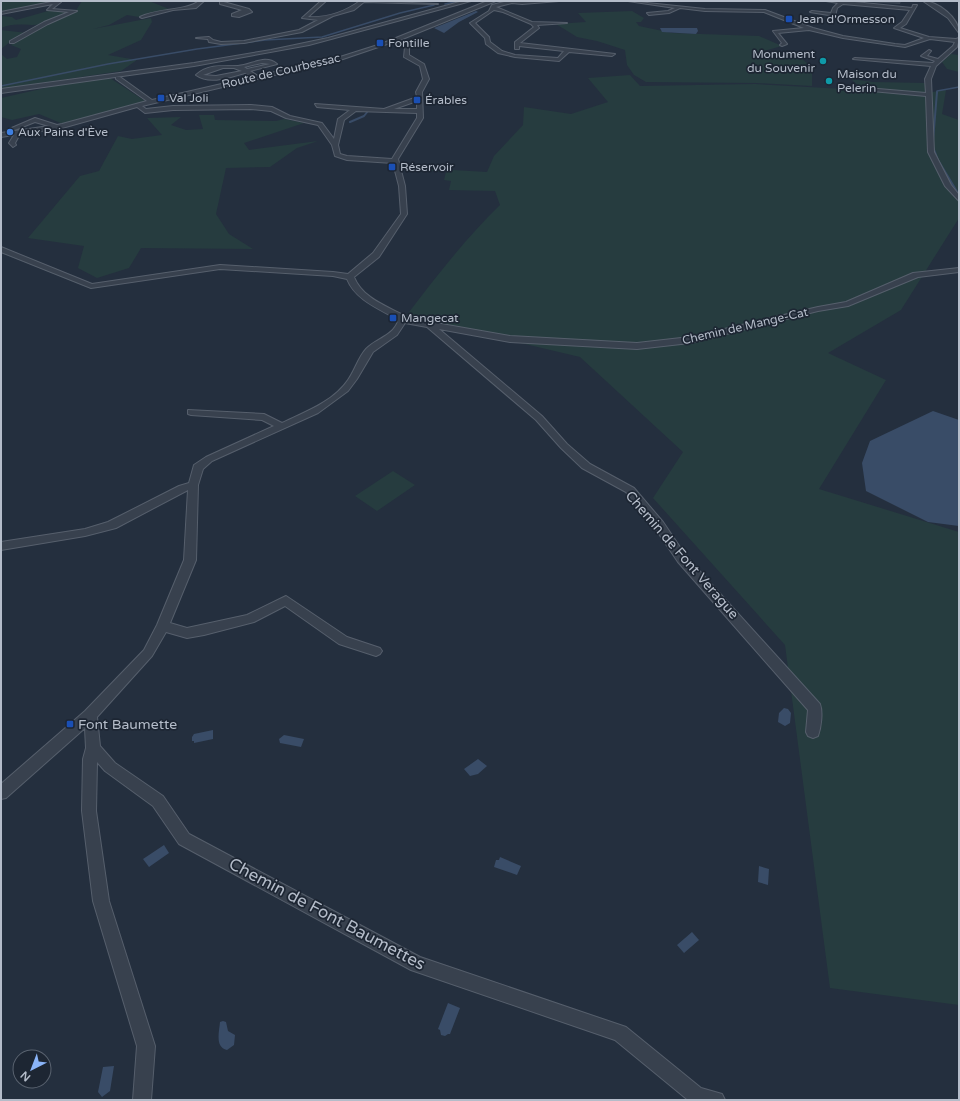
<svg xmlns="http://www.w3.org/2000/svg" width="960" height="1101" viewBox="0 0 960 1101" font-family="'Varela Round',sans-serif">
  <rect width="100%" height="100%" fill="#242f3e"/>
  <path fill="#263c3f" d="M1,1H54L1,12Z
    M82,1H149L169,9L139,17L127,15L109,25L93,29L151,18L152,22L141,40L108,55L137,60L121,71L1,89V54L7,59L17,57L21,49L11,45L17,39L48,23L75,12Z
    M68,10L73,11C63,17 44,25 32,25C20,25 13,23 1,28V16L12,17L16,20L48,11Z
    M632,11L644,18L641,22H636L639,26L672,33L759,36L782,46L760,52L797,55L807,63L803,68L812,69V86L756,83L646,82L634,75L627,65L625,50L597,41L577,37L556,24L586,22L578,13Z
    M1,30L27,33L9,41L10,42L1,49Z
    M951,54L959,55V72L947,69L942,62Z
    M630,75L640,86L755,84L863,90L851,79L873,82L925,83L926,93L946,90L942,114L959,120V218L901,310L828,353L886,380L819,489L959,532V1005L830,988L785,645L653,498L683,452L580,357L406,316C436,277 465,239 500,205L495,191L449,190L451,181L444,180L446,172L419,170L418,168L487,172L494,156L523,125L524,107L571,114L608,102L588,78Z
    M110,78L145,101L63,124L39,114L12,120L1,117V98L54,86Z
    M199,115H214L215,120L276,121L284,119L304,123L244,143L249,150L318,141L297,148L270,167L226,168L216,214L229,234L253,249L141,248L129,268L97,278L78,268L84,246L28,238L80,176L99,171L118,136L132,139L162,135L147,118L181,117L171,125L186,130L203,129Z
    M393,471L415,485L377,511L355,496Z"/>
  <path fill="#394c67" d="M476,11L478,12L459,22L444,33L434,28Z
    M660,28H697L698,31L696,34L662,32Z
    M933,411L959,420V526L928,522L866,491L862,463L870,441Z
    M784,708L788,709L791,713L790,723L785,726L778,722L779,713Z
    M213,730V739L194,743V741H192V737L194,734Z
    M284,735L304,739L301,747L280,743L279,739Z
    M478,759L487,766L478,774L470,776L464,769Z
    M164,845L169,853L149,867L143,859Z
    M500,857L521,866L517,875L494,867L496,860H499Z
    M759,866L769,869L768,885L758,882Z
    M692,932L699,940L684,953L677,945Z
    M448,1003L460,1008L450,1034H448L445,1036L441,1035L440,1030L438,1029Z
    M223,1021L226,1022L228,1031L235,1035L234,1045L227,1050C215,1047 219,1033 220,1022Z
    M114,1066L110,1091L102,1097L98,1092L103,1067Z"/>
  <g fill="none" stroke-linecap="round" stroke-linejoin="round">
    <path stroke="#394c67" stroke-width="1.5" d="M445,4L459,1
      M1,86L108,64L197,49L265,40L322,37L400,13L434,5
      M937,93V91L959,87"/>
    <path stroke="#394c67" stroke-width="2" d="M350,122L364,116L368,111
      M933,141L937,92
      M933,147L938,160L959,195"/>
    <g stroke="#565f6c" stroke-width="2">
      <path id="minor" d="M56,1L61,2L52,9L77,11L48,24L14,43H10V41L44,22L69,12L47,10L53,4L1,14V12Z
        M199,1H204L196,8L173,10L142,18L140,17C157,8 186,11 199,1Z
        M220,1L249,9L252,12L239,17L232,16V14L242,10L220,4Z
        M321,1H326L308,17C326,18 345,12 360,1L438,4L364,2L354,10L333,16L302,32L244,43L221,44L209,42L208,39L196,38L209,37L213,40L221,42L244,41L299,30L318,20L302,18Z
        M463,1H471L309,45L194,66L1,93V89L194,63L271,50L328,38Z
        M496,1L400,40L409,47V55L424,64L429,79L422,92L423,118L398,159L405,186L407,214L379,257L354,277C362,297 384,305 401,314L404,319H413L510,336L637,343L690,337L818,307L846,302L913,273L959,268V272L918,277L848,306L818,311L690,343L637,349L510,342L439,329L542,416L567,444L590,464L634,488L663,522L686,556L820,704C823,712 821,728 818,736L813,738L808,736L806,732L808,710L678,562L655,528L626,492L582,468L561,448L536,420L427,327L405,323L397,335L373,352L357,379L348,391L318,413L212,461L203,469L198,485L196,560L170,623L187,628L247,615L286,596L347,637L380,648L382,651L380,654L376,656L339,644L285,606L254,622L204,635L187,638L166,632L152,656L97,717L100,746L115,763L163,796L189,834L420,957L626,1027L701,1088L722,1094L725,1100H688L615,1040L411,970L179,844L153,806L105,771L97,762L96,811L109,901L155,1046L151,1100H133L137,1046L93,901L82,811L83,759L86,748L85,728L6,798L1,799V784L85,711L144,650L157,625L184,560L188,490L116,528L85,536L1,550V542L85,529L108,522L179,486L189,483L194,465L206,457L274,426L262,420L191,415L188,414V410L264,414L282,423C305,412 333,402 348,380C355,370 358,358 366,349C377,338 393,336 398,321L395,318C377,308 355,299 347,279L333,276L220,269L91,288L1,252V247L92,284L220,265L333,272L348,274L373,253L401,214L399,186L393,163L347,160L335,156L332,145L318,125L286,118L271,111L251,109L173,110L145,113L137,107L62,128L20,134L15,143L16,145L13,147L9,143L14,135L1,137V133L49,126L35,122L12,131L7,130L35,118L57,125L62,124L147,101L116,79V77H120L152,100L252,77L245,73C230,77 210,85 196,75C208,64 224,66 238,66C252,65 265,54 277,64L250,71L258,76L340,57L381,44L485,2ZM396,41L405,47L404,57L420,66L423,79L416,92L417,97L384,109L315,104L317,107L350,110L338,119L334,139L322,123L290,116L272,107L251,105L173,106L146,109L142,106L343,59ZM262,63L270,64L247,69L244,67ZM223,68H234L242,71L216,76L203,75ZM417,101V109H394ZM356,111L417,113V118L392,159L347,156L340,154L338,145L344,120Z
        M502,1H559L522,4L512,3L496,7L532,22L567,23L537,25L539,28L520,43L615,54L612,56L569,52L559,61L515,57L498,53L486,44L485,38L470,23L489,11L492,5L504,2ZM494,10L503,12L531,24L534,27L515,42V49H519V46L564,51L558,58L515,55L502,51L490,42L489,37L475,23Z
        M628,1L705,9L765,10L813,28L843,36L895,44L905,45L924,38L894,28L902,22L910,10L843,4L837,8L835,16L810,12L812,11L831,13L833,8L838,3L826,1H845L912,8L913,5H917L906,24L900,28L929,37L956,39L959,38L957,47L936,66L931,79L934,152L951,185L959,195V201L945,186L928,152L926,96L839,88L842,86L926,93L925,79L931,66L853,59L855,58L933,63L935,61L921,56L929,50L931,51L927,56L938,59L953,46L955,42L930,39L905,47L843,38L809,30L778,33L787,44L782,46L780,45L782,43L773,31L804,28L764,12L705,11L680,8L669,13L649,15L647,13L668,11L675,8Z
        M923,1C938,1 959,18 959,33L948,18Z"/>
    </g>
    <use href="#minor" fill="#38414e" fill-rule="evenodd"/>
  </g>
  <path fill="#3b4654" d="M867,1H901L900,4L867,2Z"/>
  <g fill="#1a4fb4" stroke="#1d2633" stroke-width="1.5">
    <rect x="785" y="15" width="8" height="8" rx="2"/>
    <rect x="376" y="39" width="8" height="8" rx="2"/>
    <rect x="157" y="94" width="8" height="8" rx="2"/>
    <rect x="413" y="96" width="8" height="8" rx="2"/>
    <rect x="388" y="163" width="8" height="8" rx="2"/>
    <rect x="389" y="314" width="8" height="8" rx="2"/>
    <rect x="66" y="720" width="8" height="8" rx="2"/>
  </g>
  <g fill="#0f9aa8" stroke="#1d2633" stroke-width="1.5">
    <circle cx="823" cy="61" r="4"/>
    <circle cx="829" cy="81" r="4"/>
  </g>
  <circle fill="#3f7fe0" stroke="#1d2633" stroke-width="1.5" cx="10" cy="132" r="4"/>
  <g text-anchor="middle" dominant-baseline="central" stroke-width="3.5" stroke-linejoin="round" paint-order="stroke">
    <g font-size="12" fill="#b4bcc9" stroke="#1d2633" text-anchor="start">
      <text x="797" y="19">Jean d'Ormesson</text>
      <text x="388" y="43">Fontille</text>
      <text x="815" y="54" text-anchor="end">Monument<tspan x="815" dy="14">du Souvenir</tspan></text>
      <text x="837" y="74">Maison du<tspan x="837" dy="14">Pelerin</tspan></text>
      <text x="169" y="98">Val Joli</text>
      <text x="425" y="100">Érables</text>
      <text x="18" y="132">Aux Pains d'Ève</text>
      <text x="400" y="167">Réservoir</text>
      <text x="401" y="318">Mangecat</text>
    </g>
    <g font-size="12" fill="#b4bcc9" stroke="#1d2633">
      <text transform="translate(281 71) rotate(-13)">Route de Courbessac</text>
      <text transform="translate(745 326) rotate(-13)">Chemin de Mange-Cat</text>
    </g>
    <g font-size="14" fill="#b4bcc9" stroke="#1d2633">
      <text transform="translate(682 555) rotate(49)">Chemin de Font Verague</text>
    </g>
    <g font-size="14" fill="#b4bcc9" stroke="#1d2633" text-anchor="start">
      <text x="78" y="724">Font Baumette</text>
    </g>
    <g font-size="17" fill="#b4bcc9" stroke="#1d2633">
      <text transform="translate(327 914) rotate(28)">Chemin de Font Baumettes</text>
    </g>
  </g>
  <rect width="960" height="1101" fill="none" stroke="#b4bcc9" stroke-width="4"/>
  <g transform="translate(32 1069) rotate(222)"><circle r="19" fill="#1d2633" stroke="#59626f"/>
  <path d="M0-3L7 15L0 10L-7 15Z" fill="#8ab4f8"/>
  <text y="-6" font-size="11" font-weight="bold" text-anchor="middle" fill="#b4bcc9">N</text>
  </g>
</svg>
